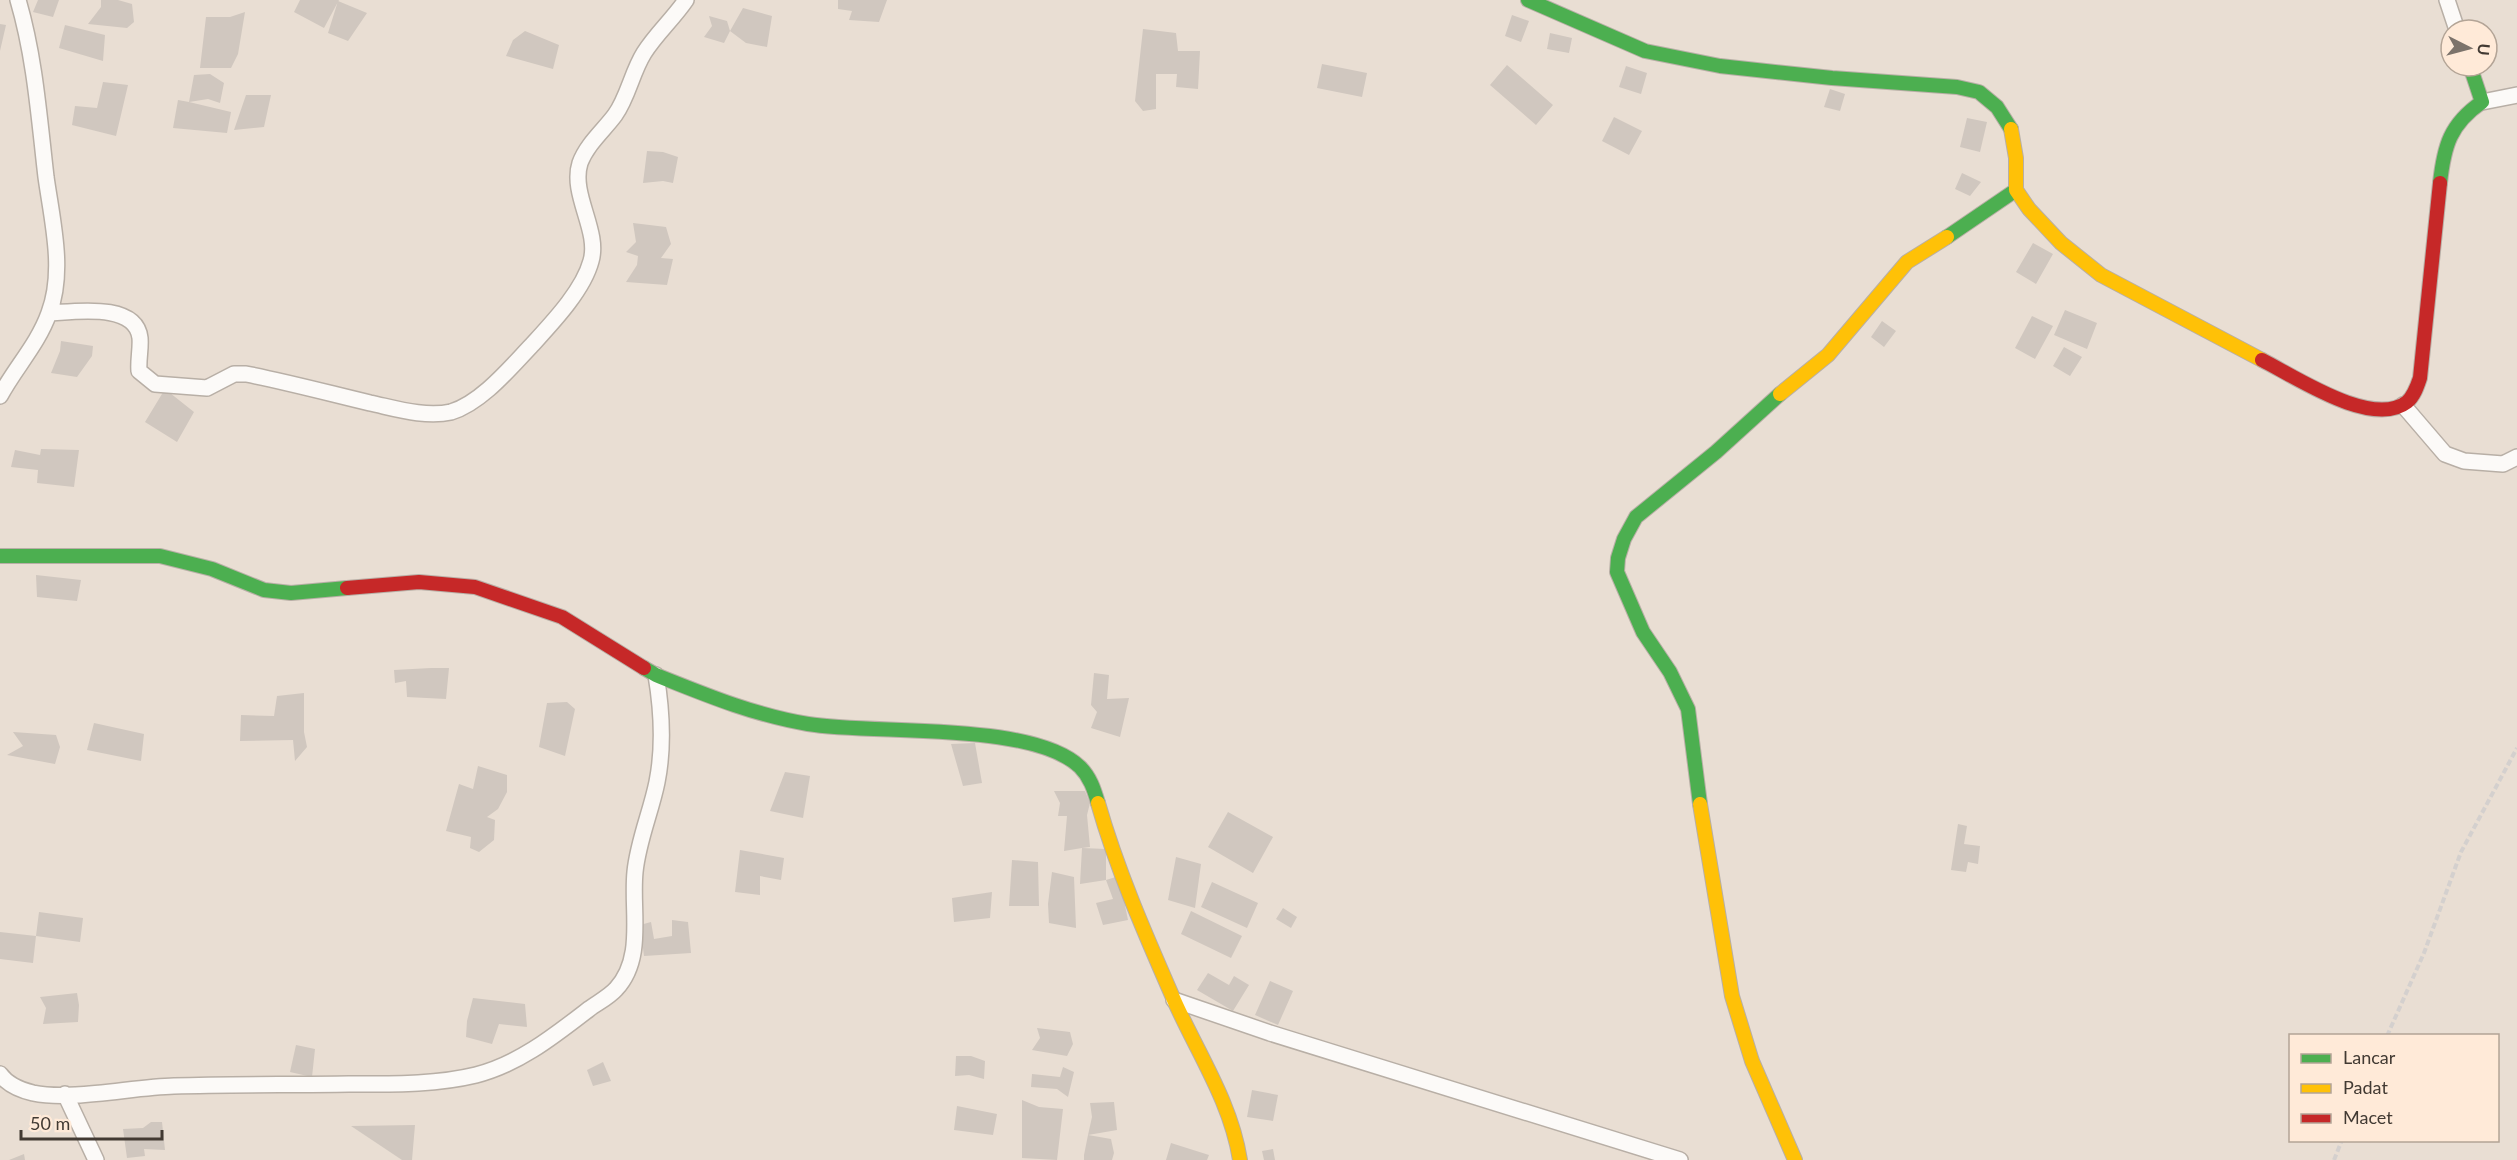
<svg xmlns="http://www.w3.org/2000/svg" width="2517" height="1160" viewBox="0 0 2517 1160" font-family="Lato,sans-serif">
  <rect width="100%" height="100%" fill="#e9ded3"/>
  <path fill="#d0c7bf" d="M38,0H59L53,17L33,12Z
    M101,0H118L132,4L134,22L127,28L88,24L101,7Z
    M300,0H339L324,28L294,12Z
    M838,0H887L879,22L849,20L852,11L838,9Z
    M338,1L367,13L348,41L328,33Z
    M743,8L772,16L767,47L746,43L730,31L724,43L704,37L712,26L709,16L727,21L730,31Z
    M245,12L238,54L231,68H200L206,17H230Z
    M1512,15L1529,21L1521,42L1505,36Z
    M0,24L6,25L0,51Z
    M65,25L105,35L103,61L59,48Z
    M1143,29L1176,33L1178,51H1200L1198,89L1176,87L1177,74H1156V109L1143,111L1135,101Z
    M525,31L559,45L553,69L506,56L513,40Z
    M1550,33L1572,38L1569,53L1547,49Z
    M1322,64L1367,73L1362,97L1317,88Z
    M1507,65L1553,105L1536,125L1490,85Z
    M1626,66L1647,73L1641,94L1619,87Z
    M210,74L224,83L220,103L208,99L189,102L231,112L227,133L173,128L178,100L189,102L194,75Z
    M103,82L128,85L116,136L72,125L75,106L97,108Z
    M1830,89L1845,94L1840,111L1824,107Z
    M246,95H271L264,127L234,130Z
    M1614,117L1642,131L1629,155L1602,141Z
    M1967,118L1987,122L1980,152L1960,147Z
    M647,151L663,152L678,157L673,183L663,181L643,183Z
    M1962,173L1981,182L1970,196L1955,189Z
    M633,223L666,227L671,244L661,258L673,259L667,285L626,282L637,265L638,256L626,252L636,242Z
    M2033,243L2053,254L2036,284L2016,272Z
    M2065,310L2097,323L2087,349L2054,335Z
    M2032,316L2053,326L2035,359L2015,348Z
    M1882,321L1896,331L1884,347L1871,337Z
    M61,341L93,346L92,356L77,377L51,373L60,351Z
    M2064,347L2082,357L2070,376L2053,366Z
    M165,389L194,412L177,442L145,422Z
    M41,449L79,450L74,487L37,483L38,470L11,467L15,450L40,455Z
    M36,575L81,580L77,601L37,597Z
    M431,668H449L446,699L407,697L406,681L395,683L394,670Z
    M1094,673L1109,675L1107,699L1129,698L1120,737L1091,728L1097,712L1091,705Z
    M304,693V732L307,747L295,761L293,740L240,741L241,715L274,716L277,696Z
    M567,702L575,709L565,756L539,747L547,703Z
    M94,723L144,734L141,761L87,750Z
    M13,732L56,735L60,747L55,764L7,755L23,746Z
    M975,743L982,783L963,786L951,744Z
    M478,766L507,775V792L498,809L487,817L495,820L494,840L479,852L470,848L471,837L446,831L459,784L473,789Z
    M785,772L810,776L803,818L770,811Z
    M1054,791H1085L1090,803L1087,815L1090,847L1082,848L1106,849V880L1080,884L1082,848L1064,851L1067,816H1058L1060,803Z
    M1228,812L1273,837L1253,873L1208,847Z
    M1958,824L1967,826L1964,844L1980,846L1978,864L1968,862L1966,872L1951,870Z
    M740,850L784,858L781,880L760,876V895L735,892Z
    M1176,857L1201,864L1195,908L1168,900Z
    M1012,860L1038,862L1039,906H1009Z
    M1052,872L1074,877L1076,928L1049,923L1048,904Z
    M1119,876L1128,920L1103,925L1096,903L1113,899L1106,880Z
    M1212,882L1258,903L1247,928L1201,907Z
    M992,892L990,918L954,922L952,898Z
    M1283,908L1297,917L1291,928L1276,919Z
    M1191,911L1242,936L1231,958L1181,934Z
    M39,912L83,918L80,942L36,936Z
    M672,920L688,922L691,953L644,956L640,925L651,922L654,939L672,936Z
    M0,932L36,936L33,963L0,959Z
    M1208,973L1229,985L1234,976L1249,985L1233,1011L1197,990Z
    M1270,981L1293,991L1278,1025L1255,1015Z
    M77,993L79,1005L78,1022L43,1024L46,1008L40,997Z
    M473,998L525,1004L527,1027L499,1024L492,1044L466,1037L467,1021Z
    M1037,1028L1070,1032L1073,1044L1067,1056L1032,1050L1040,1038Z
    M296,1045L315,1049L312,1077L290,1072Z
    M956,1056H971L985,1061L984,1079L969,1075L955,1076Z
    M603,1062L611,1081L593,1086L587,1070Z
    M1063,1067L1074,1072L1068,1097L1057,1089L1031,1087L1032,1074L1060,1077Z
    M1252,1090L1278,1095L1273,1121L1247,1117Z
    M1022,1100L1039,1107L1063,1109L1057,1160L1022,1158Z
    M1114,1102L1117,1130L1088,1135L1111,1139L1114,1153L1112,1160H1084V1155L1088,1135L1092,1117L1090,1103Z
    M957,1106L997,1114L993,1135L954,1130Z
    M151,1122H162L165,1150L144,1149L145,1156L127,1158L123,1129L143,1128Z
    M415,1125L412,1160H402L351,1126Z
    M1171,1143L1209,1155L1207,1160H1166Z
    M1273,1149L1275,1160H1264L1262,1151Z
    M24,1154L25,1160H9Z"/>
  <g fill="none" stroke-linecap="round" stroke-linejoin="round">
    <g stroke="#b8afa6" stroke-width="18">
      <path id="street" d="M2447,0L2457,30
        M2482,102L2517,95
        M49,313C74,312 136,302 140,338C141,348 138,360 139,371L155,384L207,388L234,374H246C287,382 328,393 370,403C394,408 425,418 451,412C481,403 510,368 531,346C551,324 583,291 591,261C600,231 570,194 580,163C587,144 604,130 615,115C628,97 632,72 644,53C656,34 673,19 686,0
        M0,396C15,368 38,344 49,313C65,271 52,220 46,177C39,117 35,58 18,0
        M2403,405L2445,454L2464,461L2503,464L2517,457
        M1174,1000L1270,1033L1680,1160
        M0,1074C7,1084 20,1090 33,1093C72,1101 132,1087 174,1086C232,1084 291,1085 349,1084C391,1084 435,1085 476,1075C519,1064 554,1036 589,1009C597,1003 609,997 616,989C645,958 631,910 635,872C638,841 651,812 657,782C664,747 662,711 656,675
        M65,1094L96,1160"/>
    </g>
    <g stroke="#b8afa6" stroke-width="16">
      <path id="fast" d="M1528,0L1645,51L1720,66L1832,78L1957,87L1979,92L1997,107L2011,129
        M2440,183C2444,146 2450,124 2482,102L2470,66
        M1947,237L2016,190
        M0,556H160L212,569L264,590L291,593L347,588
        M644,668L656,675C706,695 754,715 808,724C874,735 1032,721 1080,767C1090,777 1094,789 1098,803
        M1700,804L1688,709L1670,672L1643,632L1617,572L1618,558L1624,539L1636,517L1716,452L1780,394"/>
    </g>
    <g stroke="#b8afa6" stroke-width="16">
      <path id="slow" d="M2011,129L2016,158V190L2029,209L2061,243L2101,275L2262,360
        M1780,394L1828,355L1907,262L1947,237
        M1098,803C1117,870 1146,936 1174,1000C1197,1052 1231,1102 1240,1160
        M1700,804L1732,996L1752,1061L1795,1160"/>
    </g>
    <g stroke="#b8afa6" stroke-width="16">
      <path id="jam" d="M2262,360C2294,376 2372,429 2407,402C2414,396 2417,387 2420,378L2440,183
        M347,588L419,582L475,587L562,617L644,668"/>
    </g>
    <path stroke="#d4d0ce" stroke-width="4" stroke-dasharray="6 3" stroke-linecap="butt" d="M2387,1036L2424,953L2461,852L2517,748
      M2334,1160L2342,1140"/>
    <use href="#street" stroke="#fcfaf8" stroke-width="15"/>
    <use href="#fast" stroke="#4caf50" stroke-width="14"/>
    <use href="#slow" stroke="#ffc107" stroke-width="14"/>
    <use href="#jam" stroke="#c62828" stroke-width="14"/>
  </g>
  <rect x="2289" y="1034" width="210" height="108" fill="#ffead8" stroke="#b3a496" stroke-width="1.5"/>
  <rect x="2301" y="1054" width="30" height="9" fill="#4caf50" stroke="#b3a496" stroke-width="1.5"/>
  <text x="2343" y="1064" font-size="18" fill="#423a33">Lancar</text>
  <rect x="2301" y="1084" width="30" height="9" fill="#ffc107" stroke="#b3a496" stroke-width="1.5"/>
  <text x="2343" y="1094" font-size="18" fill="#423a33">Padat</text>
  <rect x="2301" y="1114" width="30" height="9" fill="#c62828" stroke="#b3a496" stroke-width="1.5"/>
  <text x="2343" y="1124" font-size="18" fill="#423a33">Macet</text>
  <g transform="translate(2469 48) rotate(96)"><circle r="28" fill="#ffead8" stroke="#b3a496" stroke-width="1.5"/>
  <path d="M0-4.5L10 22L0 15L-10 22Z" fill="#7c736b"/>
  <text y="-9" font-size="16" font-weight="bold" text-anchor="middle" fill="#423a33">U</text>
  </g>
  <path d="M21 1130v9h141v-9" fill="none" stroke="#423a33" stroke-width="3"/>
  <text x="30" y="1130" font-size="18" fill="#423a33" stroke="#ffead8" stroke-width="4.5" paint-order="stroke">50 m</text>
</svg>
